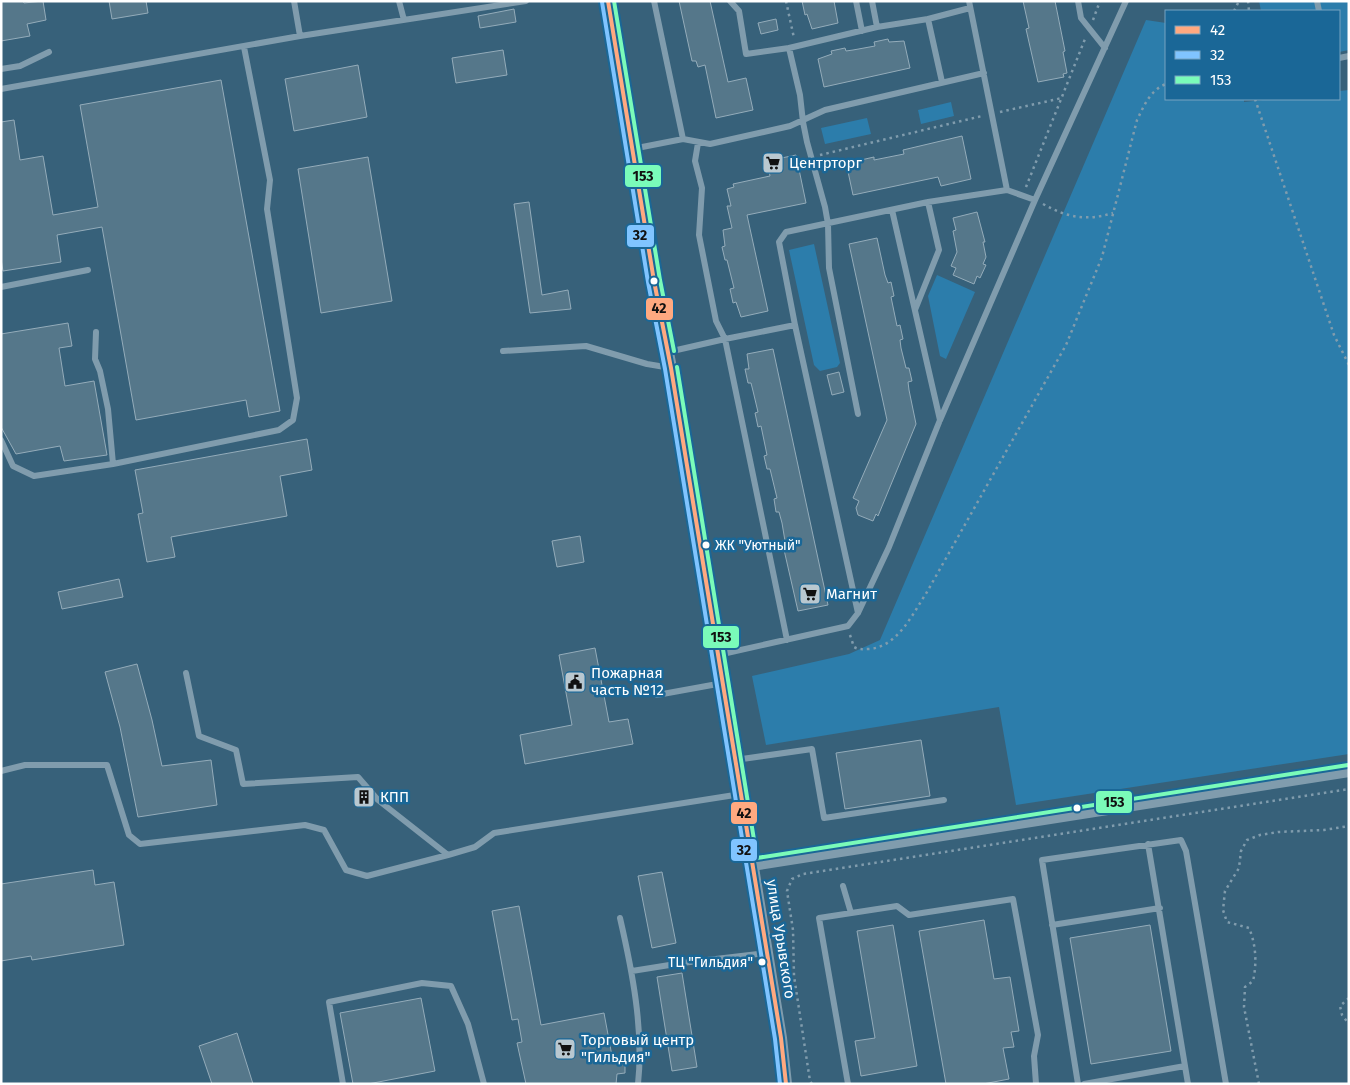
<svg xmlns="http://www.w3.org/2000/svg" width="1350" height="1085" viewBox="0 0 1350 1085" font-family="'Fira Sans',sans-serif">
  <rect width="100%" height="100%" fill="#37617a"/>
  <path fill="#2c7dab" d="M1259,1H1349V50L1339,52V11H1261Z
    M1146,20L1166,23V99H1244V102L1272,99H1339V91L1349,90V754L1016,805L999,707L766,745L752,676L849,654L880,640Z
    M951,102L954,116L921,124L918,110Z
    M867,118L871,134L825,144L821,128Z
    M814,244L840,363L837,367L820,371L814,365L789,250Z
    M937,275L975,292L946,359L940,356L928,296Z"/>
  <path fill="#55778a" stroke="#94acba" d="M1,1H23L24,3L43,1L46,20L27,24L30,36L1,41Z
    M109,1H146L148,13L112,19Z
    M679,1H710L728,82L746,78L753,110L716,118L705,65L698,67L696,61H692Z
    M802,1H834L838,23L812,29L807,14L805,15Z
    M1023,1H1055L1065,51L1063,52L1067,73L1063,74L1064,77L1038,82L1026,29L1029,28Z
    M514,9L516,22L480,28L478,16Z
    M776,19L778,30L761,34L758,23Z
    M888,39L889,42L904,41L910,68L824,87L818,59L832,54L831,51L845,48L846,51L853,50L875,46L874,42Z
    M503,50L507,75L456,83L452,58Z
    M358,65L367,117L294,131L285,79Z
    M221,80L280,411L249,417L246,400L136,420L102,227L57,235L61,262L3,271L1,259V122L14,120L20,160L43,156L53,215L98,207L80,105Z
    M962,136L971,179L941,186L938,177L853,195L847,167L862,163L861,160L874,157V160L904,154L903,150Z
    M796,155L806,203L747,215L768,311L741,317L736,302L733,303L730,289L734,288L727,260H725L722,247L725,246L723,230L732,228L727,206H731L727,189L734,187L733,184L770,176L767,161Z
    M368,157L392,301L321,313L298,169Z
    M529,202L542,295L568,290L571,309L530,313L514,204Z
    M977,212L985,242H983L986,257L983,264L986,265L980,278L977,276L974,284L953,275L956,268L951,266L957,252L953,231L956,230L953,218Z
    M877,238L885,275L888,283L891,282L894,296L891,297L897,326L900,325L903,339L900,340L901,348L906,368H909L912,381L908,382L909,390L916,424L878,516L876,514L873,521L858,515L856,508L859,501L853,498L887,420L849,244Z
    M68,323L72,346L59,348L65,386L94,381L107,455L64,461L60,446L16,454L1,427V334Z
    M773,349L828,605L798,611L782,541H785L782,523L779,512H776L774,499L777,498L770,469H767L764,456L767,455L761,426L758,427L755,413L758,412L753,391L751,383H748L745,369H749L747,354Z
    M839,372L844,392L832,395L827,375Z
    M307,439L312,470L280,476L287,516L171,537L175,557L147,562L138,514L143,513L135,470Z
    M580,536L584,562L557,567L552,541Z
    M119,579L123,597L62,609L58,592Z
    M595,648L609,722L628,719L633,744L525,764L520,735L572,725L559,655Z
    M137,664L152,720L162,766L211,760L217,805L138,817L120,727L105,672Z
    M921,740L930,796L845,809L836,753Z
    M93,870L95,885L114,882L124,945L32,960L31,956L1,961V884Z
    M662,872L676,943L652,948L638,876Z
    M519,906L541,1025L604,1013L612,1056H625V1073L617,1074L616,1084H526L517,1043L522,1042L518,1019L512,1020L492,911Z
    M984,920L994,979L1010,977L1019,1031L1011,1032L1014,1047L1003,1048L1009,1079L983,1084H946L919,931Z
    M893,925L917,1066L861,1076L855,1041L875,1038L857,931Z
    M1150,925L1171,1051L1091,1064L1070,938Z
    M682,973L697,1067L672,1071L657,977Z
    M421,998L435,1071L368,1084H353L340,1013Z
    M237,1033L253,1084H212L199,1046Z"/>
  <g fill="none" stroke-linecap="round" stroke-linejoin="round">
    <path stroke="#809cad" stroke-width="2.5" stroke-dasharray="2.5 4" stroke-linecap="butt" d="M786,1L794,38
      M1248,1L1249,11
      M1234,11L1239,1
      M1093,20L1100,1
      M1255,99L1334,335L1349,365
      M1000,112L1062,98
      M820,155L982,116
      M1026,187L1085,39
      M1043,204C1068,218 1087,221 1113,213
      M850,635L854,647C859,650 863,649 869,649C898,647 913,613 927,592L1066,345L1102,257L1137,120C1144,106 1150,90 1166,84
      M1349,998L1340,1006L1342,1015L1349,1024
      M812,1084L810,1081L794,976L793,930L787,891L792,879L803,874L1349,789
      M1259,1084L1244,1007L1245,987L1253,981C1257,964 1256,944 1249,928L1227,922L1223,910L1225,891L1239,868L1241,851L1247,840L1260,835L1278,832L1324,830L1349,826"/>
    <path stroke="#809cad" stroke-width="6" d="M294,1L300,36
      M399,1L404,20
      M654,1L683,139
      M730,1L739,11L746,54L789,48
      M856,1L862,31
      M872,1L877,27
      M969,1L1007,190
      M1078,1L1081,18L1105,48
      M1317,1L1319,11
      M928,19L970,8
      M1339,58L1349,56
      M1,69L20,66L49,52
      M1,89L300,36L526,1
      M698,143L695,161L702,188L699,235L716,321L725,339L787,640
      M632,149L683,139L710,144L790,126L825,110L984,73
      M892,210L940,420
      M1,287L88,270
      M915,310L939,250L928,202
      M96,332L95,359L100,371L108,409L113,464
      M503,351L586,346L647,364L671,368
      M668,352L725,339L795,325
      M858,414L829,268L828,224L825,207L807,142L803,122L800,95L789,48L877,27L928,19L942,82
      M1,440L13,466L34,476L113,464L279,430L293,420L297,398L267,209L270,180L244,47
      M858,613L795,325L779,242L786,232L928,202L1007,190L1035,200
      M718,655L848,626L858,613L889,547L940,420L1035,200L1126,1
      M186,673L199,736L236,750L243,784L358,777L378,800L448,855L475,847L494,833L741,794
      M657,695L723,683
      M735,760L812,749L824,818L944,800
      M1,771L25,765H107L129,835L140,844L305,825L324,830L346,870L367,876L448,855
      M1148,844L1188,1084
      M843,886L851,913
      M620,918C632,970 644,1030 638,1084
      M1052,925L1160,908
      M632,971L682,963L767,953
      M343,1084L329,1002L422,983L451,986L468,1024L484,1084
      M848,1084L819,918L897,906L909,915L1013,899L1038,1035L1034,1056L1036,1084
      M1078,1084L1042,860L1181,840L1186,851L1226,1084
      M1084,1084L1185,1066"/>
    <path stroke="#809cad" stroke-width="12" d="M608,1L654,281L671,368L781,1038L786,1084
      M752,865L1349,771"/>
    <g stroke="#1a6797" stroke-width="8">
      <path id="bus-1" d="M608,1L654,281L671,368L781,1038L786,1084"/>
    </g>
    <g stroke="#1a6797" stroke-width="8">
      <path id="bus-2" d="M602,2L648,282L665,369L775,1039L780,1084"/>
    </g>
    <g stroke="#1a6797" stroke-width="8">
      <path id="bus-3" d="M614,1L660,280L674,351
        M677,367L757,858L1348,765"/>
    </g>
    <use href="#bus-1" stroke="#ffa980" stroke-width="4"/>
    <use href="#bus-2" stroke="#80c4ff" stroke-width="4"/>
    <use href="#bus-3" stroke="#7afbb9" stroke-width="4"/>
  </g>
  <defs>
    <g id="supermarket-square" transform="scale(1.125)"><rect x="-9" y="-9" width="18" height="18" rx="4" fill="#b9c8d0" stroke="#1a6797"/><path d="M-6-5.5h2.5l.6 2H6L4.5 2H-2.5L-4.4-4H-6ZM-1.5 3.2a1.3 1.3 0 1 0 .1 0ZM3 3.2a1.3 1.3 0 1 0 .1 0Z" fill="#111"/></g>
    <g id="civic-square" transform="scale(1.125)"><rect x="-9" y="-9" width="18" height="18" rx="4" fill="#b9c8d0" stroke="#1a6797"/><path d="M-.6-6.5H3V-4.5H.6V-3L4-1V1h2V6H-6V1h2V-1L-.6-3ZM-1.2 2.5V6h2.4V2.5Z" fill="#111"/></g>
    <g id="building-square" transform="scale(1.125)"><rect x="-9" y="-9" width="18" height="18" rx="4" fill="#b9c8d0" stroke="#1a6797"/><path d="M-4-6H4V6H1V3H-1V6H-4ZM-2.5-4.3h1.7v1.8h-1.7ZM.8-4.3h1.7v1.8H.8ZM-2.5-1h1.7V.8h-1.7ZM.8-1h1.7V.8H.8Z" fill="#111"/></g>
  </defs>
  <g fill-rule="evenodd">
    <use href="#supermarket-square" x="773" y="163"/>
    <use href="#supermarket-square" x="810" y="594"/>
    <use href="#civic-square" x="575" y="682"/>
    <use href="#building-square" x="364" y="797"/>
    <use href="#supermarket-square" x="565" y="1049"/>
  </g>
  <g fill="#fff" stroke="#1a6797" stroke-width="2">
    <circle cx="654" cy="281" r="4.5"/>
    <circle cx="706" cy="545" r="4.5"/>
    <circle cx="1077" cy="808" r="4.5"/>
    <circle cx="762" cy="962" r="4.5"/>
  </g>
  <g text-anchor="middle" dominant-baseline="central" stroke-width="5" stroke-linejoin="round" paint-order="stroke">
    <g font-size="14" fill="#fff" stroke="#1a6797" text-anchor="start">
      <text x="715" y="545">ЖК "Уютный"</text>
      <text x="753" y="962" text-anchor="end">ТЦ "Гильдия"</text>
    </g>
    <g font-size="15" fill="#fff" stroke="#1a6797" text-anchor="start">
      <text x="789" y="163">Центрторг</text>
      <text x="826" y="594">Магнит</text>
      <text x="591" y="673">Пожарная<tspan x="591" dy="17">часть №12</tspan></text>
      <text x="380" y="797">КПП</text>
      <text x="581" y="1040">Торговый центр<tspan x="581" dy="17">"Гильдия"</tspan></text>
    </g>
    <g font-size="15" fill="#fff" stroke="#1a6797">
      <text transform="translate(781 939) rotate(81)">улица Урывского</text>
    </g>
  </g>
  <g stroke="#1a6797" stroke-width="2">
    <rect x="624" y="164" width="38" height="24" rx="5" fill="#7afbb9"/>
    <rect x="626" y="224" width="29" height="24" rx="5" fill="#80c4ff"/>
    <rect x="645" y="297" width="29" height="24" rx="5" fill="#ffa980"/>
    <rect x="702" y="625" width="38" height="24" rx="5" fill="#7afbb9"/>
    <rect x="1095" y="790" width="38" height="24" rx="5" fill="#7afbb9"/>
    <rect x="730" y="801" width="28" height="24" rx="5" fill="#ffa980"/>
    <rect x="730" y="838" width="28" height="24" rx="5" fill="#80c4ff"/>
  </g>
  <g font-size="14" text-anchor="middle" font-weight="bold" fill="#111">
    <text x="643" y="181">153</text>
    <text x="640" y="240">32</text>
    <text x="659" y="313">42</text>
    <text x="721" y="642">153</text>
    <text x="1114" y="807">153</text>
    <text x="744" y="818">42</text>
    <text x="744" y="855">32</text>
  </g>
  <rect width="1350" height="1085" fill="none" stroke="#ffffff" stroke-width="5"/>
  <rect x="1165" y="10" width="175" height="90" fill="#1a6797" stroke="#76a4c1"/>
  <rect x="1175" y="26" width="25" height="8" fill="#ffa980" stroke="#76a4c1"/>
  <text x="1210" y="35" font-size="15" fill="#ffffff">42</text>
  <rect x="1175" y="51" width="25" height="8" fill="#80c4ff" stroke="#76a4c1"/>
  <text x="1210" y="60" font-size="15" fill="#ffffff">32</text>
  <rect x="1175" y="76" width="25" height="8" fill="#7afbb9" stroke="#76a4c1"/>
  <text x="1210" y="85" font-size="15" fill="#ffffff">153</text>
</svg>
